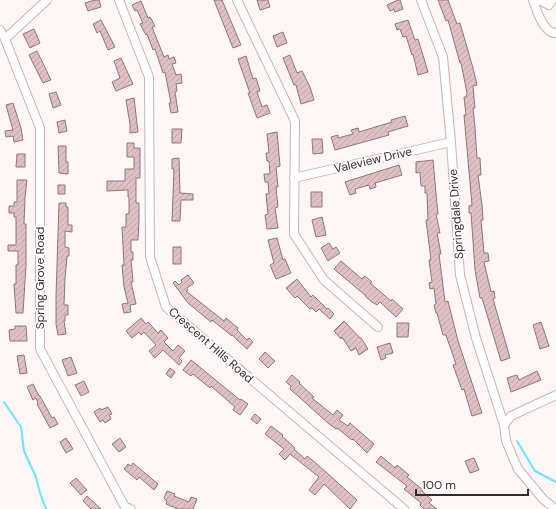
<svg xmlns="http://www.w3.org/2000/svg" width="556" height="509" viewBox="0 0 556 509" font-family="'DM Sans',sans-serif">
  <defs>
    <pattern id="building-hatch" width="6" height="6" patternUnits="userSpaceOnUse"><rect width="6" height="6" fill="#dfc1c4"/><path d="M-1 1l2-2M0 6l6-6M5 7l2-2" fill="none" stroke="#c0a6a9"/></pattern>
  </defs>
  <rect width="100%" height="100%" fill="#fcf6f6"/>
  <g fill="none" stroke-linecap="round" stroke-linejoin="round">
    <path stroke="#6fe2fb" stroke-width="2" d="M4,402L21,427L24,451L36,477L40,493L46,509
      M517,441L535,471L556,482"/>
  </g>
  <path fill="url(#building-hatch)" stroke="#907478" d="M95,0H99L101,7L88,11L85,3Z
    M214,0H222L241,45L233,48Z
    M257,0H268L270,7L260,10Z
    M398,0H400L403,9L395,12L394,9L390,11L387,5Z
    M438,0H448L457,24L460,23L473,68L477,85L473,86L475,108H473L475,128L477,158H480L481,175H478L482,205L483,220H481L484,253H488L489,261L484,262L491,292L494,291L495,298L493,299L510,358L501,361L482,298H480L475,270L471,213H469V206L472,205L464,115H466L464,97H466L467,93L461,63H460L448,20L446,21Z
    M141,1L148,18L150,17L155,26L152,27L164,57L168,55L169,59L174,57L176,63L172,64L176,75L181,74L182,83L176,84L177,91L175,92L178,112L171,113L169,103H171L165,72L163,73L155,49L153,50L147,34L146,35L140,24L143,23L142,21L137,10L135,11L132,5Z
    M101,20L115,47L108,50L100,31L97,33L93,24Z
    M408,20L415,40L418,39L428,72L418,75L413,54L412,55L406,36L403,37L400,29L397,30L395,24Z
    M34,29L40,43L30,48L23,34Z
    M283,32L287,43L277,47L273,36Z
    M37,51L51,80L43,83L29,55Z
    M290,55L297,73L302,71L310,87L314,100L301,104L296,85H294L283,58Z
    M246,56L253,79L256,78L260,91L257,92L262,107L267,105L270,113L257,118L248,93H250L238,59Z
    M121,58L133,84L116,91L112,82L120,78L114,61Z
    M56,92L61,105L53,108L49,94Z
    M134,98L138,132L130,133V124L126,100Z
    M13,103L21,128L23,140L14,142L13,136L6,137L5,131L13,130L6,105Z
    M405,116L408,126L388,132L389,135L335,150L331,137L338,135V138L353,134L351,130L358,128L359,132L392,122L391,120Z
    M65,120L67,131L59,133L57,122Z
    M172,129H182L181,143H172Z
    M277,132L280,166L276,167L278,187H276L278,207L275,208L278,228L267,229L265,215L268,214L266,194H269L268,182H265L264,174H270L269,161H267L266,153H269L267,134Z
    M312,139H322L323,153L313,154Z
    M127,143H134V148H140V178H136V203H139V220L138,240H131V252H133V260H131L133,282H131L136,304L130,305L131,312L124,313L122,304L128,303L124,287L122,265H124L122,227H126V214H129V197H128V190L107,191V181H125V169H134V157H127Z
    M58,146H66V162H68V174L59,173Z
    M17,154H25V167H16Z
    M179,158L180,193L193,194V200H181L180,221H172L174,169H172V159Z
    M433,160L436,193L438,214H436L440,233H437L441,254H439L445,302L448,301L458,341L482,413L472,416L464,389L462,390L453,365L456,364L447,338L446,335H443L437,313H436L434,305L436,304L434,288L430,289L429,283L432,282L429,260H431L426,220H428L427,193H425V186H421L420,172L416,173V162Z
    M399,165L402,175L375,183L376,187L370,189L369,185L355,189L356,193L350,195L345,182Z
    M17,180H27L25,197L24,224H26V265L23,313H16L14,284H16V265H18V251H8V245H16V217H14V213H9V206H14V202H17Z
    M58,185H65V194H58Z
    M311,192H322V207H311Z
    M59,203H66V207H68V225H72V232L65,231V247L69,248V256H67L65,279L64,305H68V315H65V321H64L66,334L58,335L56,324V297Z
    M322,217L326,235L316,237L312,220Z
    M277,238L283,260L285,259L291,273L276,279L270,265L274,263L268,240Z
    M329,243L333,249L336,247L340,253L328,261L321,248Z
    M173,247H181V264H173Z
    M341,261L362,279L365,276L372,282L370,283L391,301L392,299L403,309L396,317L380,302L377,305L374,303H373L366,297V296L334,269Z
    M188,275L194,283L187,288L188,290L186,291L224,321L226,318L238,328L237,330L247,340L249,338L253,342L247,349L232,335V336L212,320L211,322L188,303L173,283L175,281L179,285L182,282L181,280Z
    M297,279L311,297L313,295L327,309L328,308L334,314L330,319L319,309L316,312L312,308L310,309L297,296L295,298L286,288Z
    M141,318L146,324L148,322L158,333L161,330L168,338L164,342L173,351L178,345L185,351L179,358L182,361L179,365L163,350L155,358L149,351L156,345L144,332L141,335L139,332L132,338L126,331Z
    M344,321L360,338H361L368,349L359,355L356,348L351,351L342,337L341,339L334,331Z
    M541,322L549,346L540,349L533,325Z
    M397,323H409L408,337H397Z
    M15,326H26L27,341H10L9,330L15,329Z
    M390,343L393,353L385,355L386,358L381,360L377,347Z
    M265,352L275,361L268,368L259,359Z
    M24,355L27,373L20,374L17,356Z
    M71,357L77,373L68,376L62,360Z
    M191,360L240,400L241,399L248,404L240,415L233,410L235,407L211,386L210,388L193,374L191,376L183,370Z
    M170,368L175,372L171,378L166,374Z
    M537,371L541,380L511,392L507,378L517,375L519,380Z
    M292,375L300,382L299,383L314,397L312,398L333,415L337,410L343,415L339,420L348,426L350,423L374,444L367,453L353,439L352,440L337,428L336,429L328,423L290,389L291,386L286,382Z
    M84,381L89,392L81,396L75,385Z
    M33,384L39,396H40L52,418L54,417L58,424L50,428L37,404L38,403L36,398L33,400L27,387Z
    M108,407L112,414L109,415L111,419L105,423L103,420L100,422L94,412L100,408L101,410Z
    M255,414L261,419L257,424L251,419Z
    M271,426L283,435L282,436L295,448L294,449L305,459L307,456L317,464L357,500L350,509L324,484L315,495L309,490L319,477L290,454L285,460L279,454L284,449L265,434Z
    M66,438L73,449L66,453L60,442Z
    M120,438L126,447L119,452L112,444Z
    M381,456L395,468L397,465L409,475L407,477L423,490L422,491L432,500L429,503L437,509H424L420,505L421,503L404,489L407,486L376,462Z
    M474,458L479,470L470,473L465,461Z
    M133,463L158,484L154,490L139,477L137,480L124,469L128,464L131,466Z
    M76,478L87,490L81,495L70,483Z
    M167,491L175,494L174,496L189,502L191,497L197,499L193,509H178L166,504L167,501L164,498Z
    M87,496L101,509H91L83,501Z"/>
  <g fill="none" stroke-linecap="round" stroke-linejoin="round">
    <g stroke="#ceb0b3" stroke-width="10">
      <path id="minor" d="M119,0L149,77L150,257L166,307L404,509
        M237,0L295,121L294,234L324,280L378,327
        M421,0L443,57L451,142L460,275L476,338L504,425L506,441L518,469L543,499L555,509
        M533,0C536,9 544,34 556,33
        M539,0L549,5L552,0
        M0,30L5,39L40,128V349L125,507L131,509
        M5,39L47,0
        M294,178L451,142
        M504,425L511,416L556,395"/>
    </g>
    <use href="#minor" stroke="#fff" stroke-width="8"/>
  </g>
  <g text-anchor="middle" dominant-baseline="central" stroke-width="3.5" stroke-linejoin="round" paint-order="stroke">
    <g font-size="12" fill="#362a2b" stroke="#fff">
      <text transform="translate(373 160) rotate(-13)">Valeview Drive</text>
      <text transform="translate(456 214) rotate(-94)">Springdale Drive</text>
      <text transform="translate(40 278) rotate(-90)">Spring Grove Road</text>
      <text transform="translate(211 345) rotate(41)">Crescent Hills Road</text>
    </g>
  </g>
  <path d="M416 489v6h112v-6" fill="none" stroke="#362a2b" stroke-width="2"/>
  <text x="422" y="489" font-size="12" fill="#362a2b" stroke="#ffffff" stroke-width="3" paint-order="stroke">100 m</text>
</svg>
